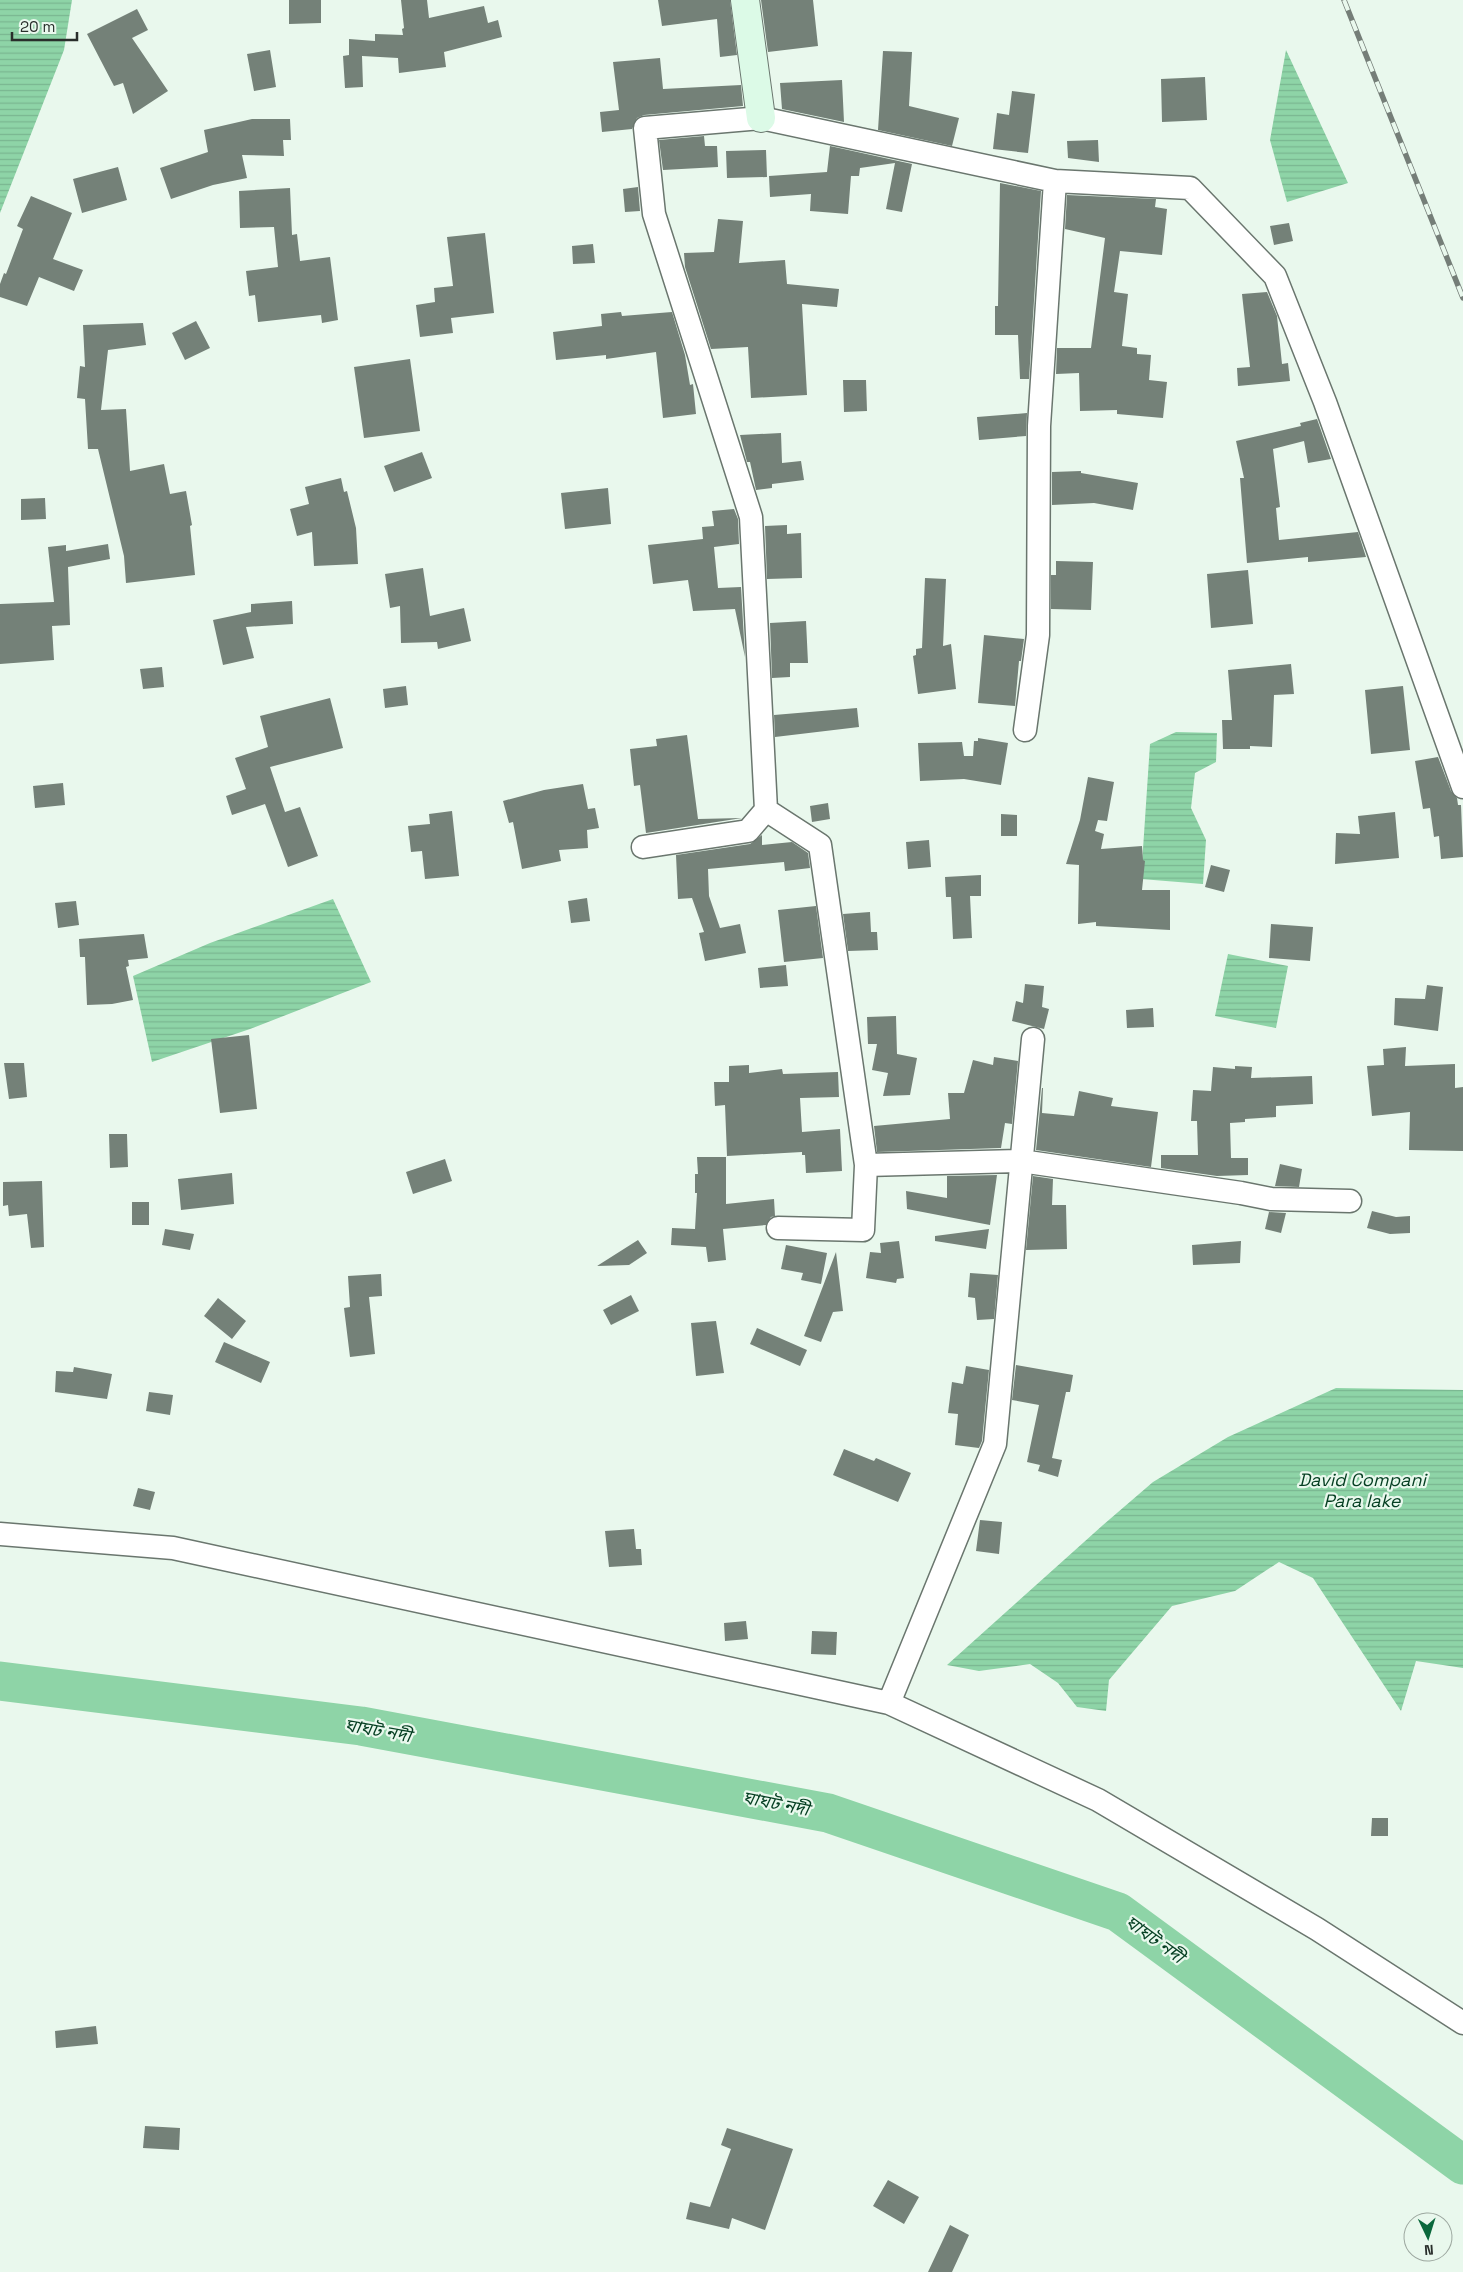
<svg xmlns="http://www.w3.org/2000/svg" width="1463" height="2272" viewBox="0 0 1463 2272" font-family="'Space Grotesk','Noto Sans Bengali',sans-serif">
  <defs>
    <pattern id="water-rules" width="6" height="5" patternUnits="userSpaceOnUse" patternTransform="scale(1.25)"><rect width="6" height="5" fill="#8ed4a7"/><path d="M0 2.5h6" fill="none" stroke="#7ab690"/></pattern>
  </defs>
  <rect width="100%" height="100%" fill="#e9f8ed"/>
  <path fill="url(#water-rules)" d="M0,0H72L64,50L0,213Z
    M1286,50L1348,183L1287,202L1270,140Z
    M1176,732L1217,733L1216,762L1195,773L1191,808L1206,840L1203,884L1141,879L1150,744Z
    M333,899L371,982L250,1029L152,1062L133,976L210,943Z
    M1228,954L1288,966L1276,1028L1215,1016Z
    M1336,1388L1463,1390V1668L1416,1661L1401,1711L1313,1578L1279,1562L1235,1591L1172,1606L1109,1680L1106,1711L1077,1707L1058,1683L1030,1664L979,1671L947,1665L1103,1525L1153,1482L1228,1437Z"/>
  <g fill="none" stroke-linecap="round" stroke-linejoin="round">
    <path stroke="#8ed4a7" stroke-width="39" d="M0,1681L361,1726L828,1813L1118,1912L1463,2165"/>
  </g>
  <path fill="#748178" d="M289,0H321V23L289,24Z
    M401,0H427L429,18L484,6L488,23L498,20L502,37L444,52L446,67L399,73L398,58L362,56L363,87L345,88L343,56L349,55V39L375,41V34L403,35L402,29L404,28Z
    M658,0H730L737,55L720,57L717,19L662,26Z
    M761,0H813L818,46L768,52Z
    M137,9L148,30L132,38L168,91L133,114L123,83L114,86L87,34Z
    M270,50L276,87L254,91L247,54Z
    M883,51L912,52L909,106L959,118L952,146L878,130Z
    M660,58L663,89L741,85L743,106L644,115L637,118L632,129L602,132L600,112L619,110L613,62Z
    M1205,77L1207,120L1162,122L1161,79Z
    M842,80L844,122L782,109L780,83Z
    M1012,91L1035,94L1028,153L993,149L997,113L1009,115Z
    M252,119H290L291,140H283L284,156L242,155L247,178L213,185L171,199L160,168L208,152L204,130Z
    M704,136L705,146H717L718,167L663,170L659,140Z
    M1098,140L1099,162L1068,158L1067,141Z
    M830,146L912,164L902,212L886,209L895,163L860,168L859,176H851L848,214L810,211L811,194L770,197L769,176L827,172Z
    M766,150L767,177L727,178L726,151Z
    M118,167L127,200L82,213L73,179Z
    M1000,183L1041,191L1029,379H1020L1018,335H995V306H998Z
    M638,187L640,211L625,212L623,189Z
    M290,188L292,235L297,234L300,261L330,257L338,320L322,323L321,315L258,322L255,295L249,296L246,271L278,267L274,227L240,228L239,191Z
    M1067,195L1156,199L1155,207L1167,209L1162,255L1120,251L1114,292L1128,294L1122,346L1137,348V354L1151,355L1149,380L1167,382L1163,418L1117,414V410L1080,411L1079,373L1056,374L1057,348H1091L1105,238L1065,229Z
    M31,196L72,213L53,259L83,270L74,291L39,277L27,306L0,297V284L4,273L6,274L23,229L17,226Z
    M718,219L743,221L739,263L785,260L787,284L839,289L837,307L802,304L807,395L751,398L748,347L711,349L685,267L684,253L714,252Z
    M1289,223L1293,241L1274,245L1270,226Z
    M485,233L494,313L451,318L453,333L420,337L416,305L435,302L434,288L453,286L447,237Z
    M593,244L595,263L573,264L572,246Z
    M1267,292L1277,316L1282,364L1288,363L1290,381L1238,386L1237,368L1250,367L1242,294Z
    M621,312L622,316L672,312L685,355L690,385L693,384L696,414L663,418L656,352L606,359V355L556,360L553,332L602,326L601,314Z
    M196,321L210,348L185,360L172,333Z
    M143,323L146,345L108,350L101,410L126,409L130,471L164,464L170,494L186,491L192,525L190,526L195,575L126,583L124,556L98,449H88L85,399L77,398L80,366L85,367L83,325Z
    M410,359L420,431L364,438L354,367Z
    M843,380H866L867,411L844,412Z
    M1027,413L1026,436L979,440L977,417Z
    M1317,419L1331,459L1308,463L1304,441L1273,449L1280,507L1276,508L1279,540L1358,532L1366,557L1308,562V557L1247,563L1240,478H1244L1236,441L1301,426L1300,423Z
    M781,433L782,463L801,461L804,480L772,484V488L756,490L750,462H747L740,435Z
    M422,452L432,478L394,492L384,466Z
    M1081,471V473L1138,483L1133,510L1094,503L1052,505V472Z
    M341,478L344,492L347,491L356,528L358,564L314,566L312,532L297,536L290,509L309,504L305,487Z
    M608,488L611,524L565,529L561,493Z
    M45,498L46,519L21,520V499Z
    M734,509L738,519L739,544L714,547L718,588L741,587L745,657L735,609L693,611L688,580L653,584L648,545L703,539L702,527L714,526L712,511Z
    M787,525V534L801,533L802,578L767,579L765,526Z
    M108,544L110,559L68,567L70,625L52,626L54,660L0,664V604L54,602L48,547L66,545V551Z
    M1056,561L1093,562L1091,610L1051,609V575H1056Z
    M423,568L430,616L464,608L471,641L438,649L437,642L401,643L400,606L390,608L385,574Z
    M1248,570L1253,624L1211,628L1207,574Z
    M925,578L946,579L943,646L951,644L956,689L918,694L913,656L916,655V649L922,648Z
    M292,601L293,624L246,627L254,658L223,665L213,620L251,612V604Z
    M806,621L808,663H790V677L772,678L770,623Z
    M984,635L1024,639L1021,661H1019L1015,706L978,703Z
    M1291,664L1294,694L1274,695L1272,747L1250,746V749H1223L1222,720H1232L1228,670Z
    M162,667L164,687L143,689L140,669Z
    M406,686L408,705L385,708L383,689Z
    M1403,686L1410,750L1371,754L1365,690Z
    M330,698L343,748L270,767L285,812L300,807L318,856L288,867L265,804L232,815L226,796L246,789L235,758L268,747L260,716Z
    M857,708L859,727L775,737L774,715Z
    M687,735L698,819L742,818L646,833L640,785L634,786L630,749L657,746L656,739Z
    M978,738L1008,743L1001,785L964,779L920,781L918,743L962,742L964,756H973L974,741H978Z
    M1438,757L1451,791L1457,798L1458,805H1461L1463,857L1441,859L1439,836L1434,837L1430,808L1423,809L1415,761Z
    M1088,777L1114,782L1107,821L1098,820L1095,831L1104,834L1101,849L1142,846L1143,860L1145,861L1142,890H1170V930L1096,926V922L1078,924L1079,865L1066,864L1080,820Z
    M63,783L65,805L35,808L33,786Z
    M583,784L588,809L595,808L599,828L587,830L588,848L559,850L561,861L522,869L513,822L509,823L503,801L544,790Z
    M828,803L830,819L812,822L810,806Z
    M452,811L459,876L425,879L422,851L411,852L408,826L430,824L429,814Z
    M1395,812L1399,858L1335,864L1336,833L1360,834L1358,816Z
    M1001,814L1017,815V836H1001Z
    M762,835V845L792,842L808,853L810,868L785,871L784,862L708,869L709,896L720,928L740,924L746,953L705,961L699,933L704,932L692,898L678,899L676,855L750,844Z
    M929,840L931,867L908,869L906,842Z
    M1211,865L1230,870L1224,892L1205,887Z
    M981,875V896H970L972,938L953,939L951,897H946L945,877Z
    M587,898L590,921L571,923L568,901Z
    M76,901L79,925L58,928L55,903Z
    M816,906L823,958L784,962L778,910Z
    M870,912L871,932H877L878,950L848,951L843,914Z
    M1271,924L1313,927L1310,961L1269,958Z
    M144,934L148,958L128,960L129,966L126,967L133,1000L112,1004L87,1005L85,957H80L79,939Z
    M786,965L788,986L760,988L758,968Z
    M1025,984L1044,986L1042,1007L1049,1009L1044,1029L1012,1021L1016,1001L1023,1003Z
    M1427,985L1443,987L1438,1031L1394,1025L1395,998L1425,999Z
    M1153,1008L1154,1027L1127,1028L1126,1010Z
    M896,1016L897,1054L917,1058L910,1095L883,1096L888,1073L872,1070L877,1044H868L867,1017Z
    M249,1035L257,1109L220,1113L211,1039Z
    M1406,1047L1405,1066L1455,1064V1088L1463,1087V1151L1409,1150L1410,1112L1372,1116L1367,1066L1384,1065L1383,1049Z
    M994,1057L1018,1061L1012,1124L1005,1123L1001,1148L877,1152L874,1126L950,1119L948,1093H964L973,1060L993,1065Z
    M4,1063H24L27,1097L9,1099Z
    M749,1065V1073L782,1069L783,1074L838,1072L839,1097L800,1098L802,1132L840,1129L842,1171L806,1173L805,1155H802V1152L727,1156L725,1105L715,1106L714,1082H729V1066Z
    M1235,1066L1252,1067L1251,1078L1312,1076L1313,1104L1276,1106V1117L1245,1119V1122L1230,1123L1231,1158H1248V1175L1217,1176L1161,1168V1155H1198L1197,1121H1191L1193,1090L1211,1091L1213,1067L1235,1069Z
    M1042,1088H1043L1042,1113L1074,1116L1079,1091L1113,1098L1111,1106L1158,1112L1151,1167L1036,1150Z
    M109,1134H127L128,1167L110,1168Z
    M697,1157H726V1204L774,1199L775,1216L771,1217L766,1225L723,1229L726,1260L708,1262L706,1247L671,1245L672,1228L695,1229L697,1193H695V1174H698Z
    M445,1159L452,1181L413,1194L406,1172Z
    M1280,1164L1302,1169L1299,1187L1275,1186Z
    M232,1173L234,1204L181,1210L178,1179Z
    M997,1175L990,1225L907,1209L906,1191L947,1198V1176Z
    M1033,1176L1053,1179L1052,1205H1066L1067,1249L1026,1250Z
    M42,1181L44,1247L31,1248L27,1214L9,1216L8,1205L3,1206V1182Z
    M132,1202H149V1225H132Z
    M1372,1211L1396,1217L1410,1216V1233L1390,1234L1367,1228Z
    M1269,1212L1286,1213L1281,1233L1265,1229Z
    M165,1229L194,1234L190,1250L162,1245Z
    M989,1229L986,1249L935,1241V1236Z
    M638,1240L647,1253L629,1265L597,1266Z
    M899,1241L904,1278L897,1279L896,1283L866,1278L870,1252L881,1253L880,1243Z
    M1241,1241L1240,1263L1193,1265L1192,1245Z
    M786,1245L827,1253L821,1284L801,1280L803,1273L781,1269Z
    M836,1252L843,1311L833,1312L821,1342L804,1336Z
    M970,1273L998,1275L994,1319L977,1320L975,1298L968,1297Z
    M381,1274L382,1296L369,1297L375,1354L350,1357L344,1308L350,1307L348,1276Z
    M631,1295L639,1311L611,1325L603,1310Z
    M218,1298L246,1321L232,1339L204,1316Z
    M716,1321L724,1373L696,1376L691,1323Z
    M757,1328L807,1350L800,1366L750,1344Z
    M224,1342L270,1362L261,1383L215,1362Z
    M1016,1365L1073,1375L1070,1392H1066L1052,1458L1062,1460L1058,1477L1038,1471L1040,1465L1027,1462L1039,1405L1012,1400Z
    M966,1366L989,1370L982,1441L979,1448L955,1445L958,1414L948,1413L952,1382L963,1384Z
    M74,1367L112,1374L107,1399L55,1392L56,1371L73,1372Z
    M149,1392L173,1395L170,1415L146,1411Z
    M844,1449L874,1461L876,1458L911,1473L898,1502L833,1475Z
    M138,1488L155,1492L150,1510L133,1506Z
    M980,1520L1002,1522L999,1554L976,1551Z
    M634,1529L636,1549H641L642,1565L609,1567L605,1531Z
    M746,1621L748,1639L725,1641L724,1623Z
    M812,1631L837,1632L836,1655L811,1654Z
    M1372,1818H1388V1836H1371Z
    M96,2026L98,2044L56,2048L55,2031Z
    M145,2126L180,2128L179,2150L143,2148Z
    M727,2128L793,2149L765,2230L732,2218L729,2229L686,2219L690,2202L710,2207L731,2149L721,2145Z
    M888,2180L919,2197L904,2224L873,2206Z
    M950,2225L969,2235L952,2272H928Z"/>
  <g fill="none" stroke-linecap="round" stroke-linejoin="round">
    <g stroke="#6a766e" stroke-width="25">
      <path id="street" d="M1025,730L1038,635L1039,426L1055,181
        M643,847L748,831L766,810
        M866,1165L1021,1161L1241,1193L1271,1199L1350,1201
        M778,1228L863,1230L866,1165L820,845L766,810L751,517L654,214L645,128L761,118L1055,181L1190,188L1275,276L1325,402L1463,787
        M0,1534L173,1548L889,1703L1098,1800L1317,1929L1463,2023
        M889,1703L995,1444L1033,1039"/>
    </g>
    <g stroke="#6a766e" stroke-width="30">
      <path id="secondary" d="M745,0L761,118"/>
    </g>
    <use href="#street" stroke="#fff" stroke-width="22"/>
    <use href="#secondary" stroke="#dcfae7" stroke-width="28"/>
    <g stroke="#757e78" stroke-width="5.5">
      <path id="rail" d="M1344,0L1463,298"/>
    </g>
    <use href="#rail" stroke="#e9f8ed" stroke-width="4" stroke-dasharray="11" stroke-linecap="butt"/>
  </g>
  <g text-anchor="middle" dominant-baseline="central" stroke-width="4.5" stroke-linejoin="round" paint-order="stroke">
    <g font-size="18" font-style="italic" fill="#053f22" stroke="#e9f8ed">
      <text x="1362" y="1479">David Compani<tspan x="1362" dy="21">Para lake</tspan></text>
      <text transform="translate(378 1730) rotate(10)">ঘাঘট নদী</text>
      <text transform="translate(776 1803) rotate(11)">ঘাঘট নদী</text>
      <text transform="translate(1155 1939) rotate(36)">ঘাঘট নদী</text>
    </g>
  </g>
  <g transform="translate(1428 2237) rotate(176)"><circle r="24" fill="#e9f8ed" stroke="#9ca79f"/>
  <path d="M0-4L9 19L0 12L-9 19Z" fill="#0a683c"/>
  <text y="-8" font-size="14" font-weight="bold" text-anchor="middle" fill="#292e2b">N</text>
  </g>
  <path d="M12 32v8h65v-8" fill="none" stroke="#292e2b" stroke-width="2.5"/>
  <text x="20" y="32" font-size="15" fill="#292e2b" stroke="#e9f8ed" stroke-width="4" paint-order="stroke">20 m</text>
</svg>
